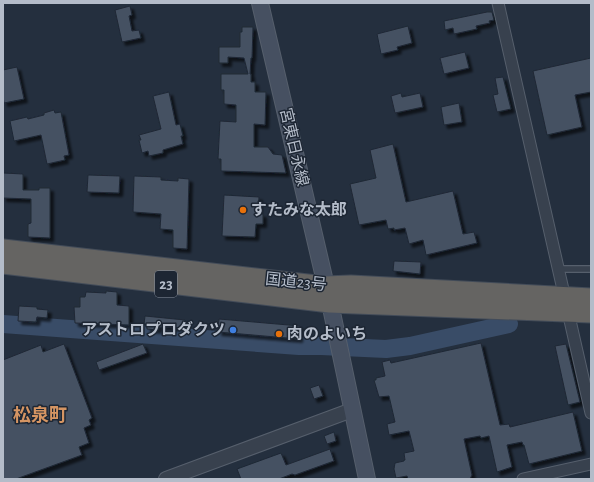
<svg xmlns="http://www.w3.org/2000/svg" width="594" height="482" viewBox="0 0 594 482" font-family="'Alegreya Sans','Noto Sans JP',sans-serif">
  <defs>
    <filter id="shadow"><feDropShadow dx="3.5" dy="3.5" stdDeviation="1" flood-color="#0009"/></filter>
  </defs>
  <rect width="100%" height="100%" fill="#242f3e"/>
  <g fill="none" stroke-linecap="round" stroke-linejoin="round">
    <path stroke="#394c67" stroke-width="18" d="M3,324L299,346H321L386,349L410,346L509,324"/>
  </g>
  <path fill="#455162" stroke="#1f2835" filter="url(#shadow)" d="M130,6L132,15L129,16L132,31L139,30L141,38L122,42L115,10Z
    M487,12H492L494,20L489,21L490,23L476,26L477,29L454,34L453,28L445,30L444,21Z
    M408,26L412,43L397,47L398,50L381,54L377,34Z
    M242,27H253L252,58H251L250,74H251V82H255V92H266L265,125L254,124V147H268L273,154L282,155L286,173L221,171V159H218L220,121L236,122V105L224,104V90H221V74H248L244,58L228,57V63H219V47H240V32H242Z
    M465,52L469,68L444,74L440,58Z
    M591,58V92L575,95L582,127L547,135L533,71Z
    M17,67L24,99L4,103L3,96V70Z
    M503,77L511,109L497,112L493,95L498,94L495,78Z
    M169,92L176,125L180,124L183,136H181L183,144L163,150V153L149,156L148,151L142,153L139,140H141L139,135L161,129L153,96Z
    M401,93L402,97L420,93L423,107L395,113L391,96Z
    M459,103L462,122L444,125L441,107Z
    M54,110L55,113L61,112L69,155L64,156L65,160L47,164L41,135L14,141L10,121L27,117L28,119L44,115V113Z
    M393,144L406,202L453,191L463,234L474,232L477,243L426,255L423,240L409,244L405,228L394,230V228L388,229L386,220L359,225L350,184L376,178L370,150Z
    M3,173L23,174V190H39V188H50V238L28,237V224L31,223V199L3,198Z
    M88,175L120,176L119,193L87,192Z
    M134,176L161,177V180L178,181V178L189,179L187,249L173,248V230L160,229L161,214L133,212Z
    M224,195L259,197L258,214H263V224H256L255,237L222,236Z
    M394,261L421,262L420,274L393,271Z
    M106,291L117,292V305L129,306V325L75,323L74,307H80V297H85L86,292L106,293Z
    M19,306L37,307V309L48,310L47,318L37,317L36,322L18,321Z
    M145,316L185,320L184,328L158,327V330L147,329V325L144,324Z
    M219,319L300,326L299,339L218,332Z
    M481,343L500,425L509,424L510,427L573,412L582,451L529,464L524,445H523L522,442L507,445L512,467L497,472L489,436L481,438L480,436L464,439L472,475L470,479H408L407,476L396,478L394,469L395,463L404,461V460H405L404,453L414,451L409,431L389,435L387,424L395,422L389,396L379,397L374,380H376V378L385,376L382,362L390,360L391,363Z
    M64,344L92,418L89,420L91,425L84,428L89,443L79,447L82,455L16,479H3V360L41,345L43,352Z
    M143,344L147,353L99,370L96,362Z
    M566,344L580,402L568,405L555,346Z
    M319,385L323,396L314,399L310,388Z
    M334,432L336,441L327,444L324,436Z
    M330,449L334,461L295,475L292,474L279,479H241L237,469L281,453L286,465Z"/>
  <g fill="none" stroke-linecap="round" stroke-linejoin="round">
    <g stroke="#565f6c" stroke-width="8">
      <path id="service" d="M559,269H591"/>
    </g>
    <g stroke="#565f6c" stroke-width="13">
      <path id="minor" d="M498,3L591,413
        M523,479L591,464"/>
    </g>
    <g stroke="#565f6c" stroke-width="16">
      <path id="tertiary" d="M166,479L352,410"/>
    </g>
    <g stroke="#565f6c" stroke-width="18">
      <path id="secondary" d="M260,3L330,303L367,479"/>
    </g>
    <g stroke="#434c59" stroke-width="21">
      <path id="trunk" d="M3,249L325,286L351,285L591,298
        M3,264L330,303L591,313"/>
    </g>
    <use href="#service" stroke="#38414e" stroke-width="5.5"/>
    <use href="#minor" stroke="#38414e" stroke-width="11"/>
    <use href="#tertiary" stroke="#38414e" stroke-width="14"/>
    <use href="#secondary" stroke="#465061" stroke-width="16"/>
    <use href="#trunk" stroke="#656462" stroke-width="19"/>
  </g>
  <g fill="#e8710a" stroke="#1d2633" stroke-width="1.5">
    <circle cx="243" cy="210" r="4"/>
    <circle cx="279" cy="334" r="4"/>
  </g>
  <circle fill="#3f7fe0" stroke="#1d2633" stroke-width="1.5" cx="233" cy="330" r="4"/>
  <g text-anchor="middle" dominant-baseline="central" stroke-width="3" stroke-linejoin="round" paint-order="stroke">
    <rect fill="#1d2633" stroke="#878f9c" stroke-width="1" x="155" y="271" width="22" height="26" rx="3"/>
    <g font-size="15" font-weight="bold" fill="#b4bcc9">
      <text x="166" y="284">23</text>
    </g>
    <g font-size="16" fill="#b4bcc9" stroke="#1d2633">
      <text transform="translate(294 147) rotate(77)">宮東日永線</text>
      <text transform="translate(296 282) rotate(6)">国道23号</text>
    </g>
    <g font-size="16" font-weight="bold" fill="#b4bcc9" stroke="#1d2633" text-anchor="start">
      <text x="251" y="210">すたみな太郎</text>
      <text x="225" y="330" text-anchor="end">アストロプロダクツ</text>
      <text x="287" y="334">肉のよいち</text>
    </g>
    <g font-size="18" font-weight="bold" fill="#d59563" stroke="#1d2633">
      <text x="40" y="416">松泉町</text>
    </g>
  </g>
  <rect width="594" height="482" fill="none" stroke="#b4bcc9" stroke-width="8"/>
</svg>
